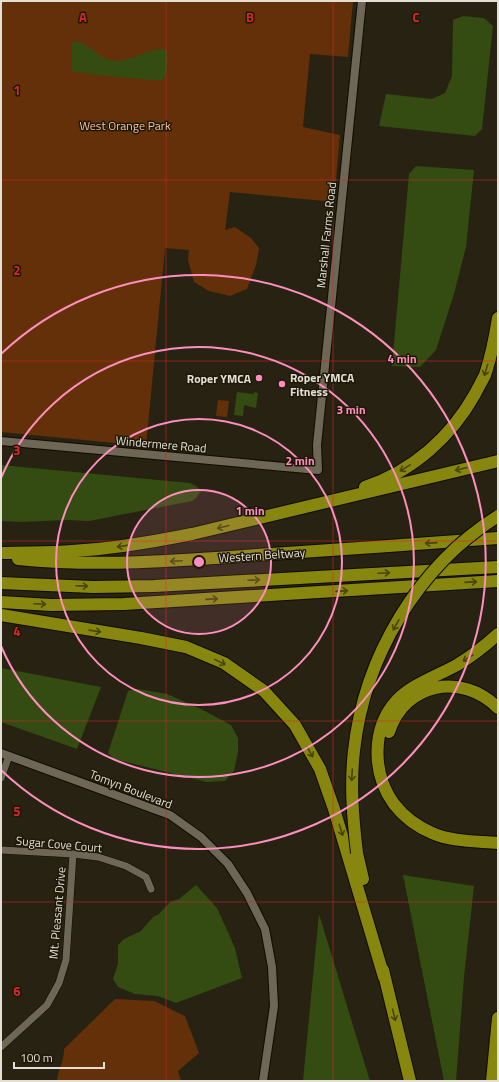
<svg xmlns="http://www.w3.org/2000/svg" width="499" height="1082" viewBox="0 0 499 1082" font-family="'Titillium Web',sans-serif">
  <rect width="100%" height="100%" fill="#272212"/>
  <path fill="#643009" d="M1,1H353L348,57L310,54L303,127L340,135L334,202L230,192L225,230L235,227L251,238L259,248L256,265L247,289L230,296L209,291L194,282L188,260L189,250L165,248L146,446L1,432Z
    M218,400L229,401L227,417L216,416Z
    M115,999L154,1001L185,1016L199,1053L178,1071L181,1081H57C58,1069 64,1062 64,1049Z"/>
  <path fill="#344c11" d="M463,16L484,18L493,26L482,129L475,136L379,126L386,94L432,99L445,93L452,76L453,20Z
    M76,41C91,45 99,59 114,61C127,63 159,45 165,50C168,52 168,56 168,59C167,67 168,74 163,80H152L97,75L72,71V44Z
    M416,166L474,170L466,247L454,294L436,350L420,367L392,366L409,174Z
    M237,392L254,394V392L258,393L256,408L244,405L243,416L234,415Z
    M1,465L190,483L196,486L201,491L196,498L192,501L89,521L66,520L22,522L1,521Z
    M1,668L101,687L77,749L1,722Z
    M138,689L167,694L201,709L231,725L238,738V752L234,771L225,781L207,782L114,759L108,753L128,691Z
    M403,875L474,886L464,977L456,1081H444Z
    M196,885L217,908L235,948L242,978L176,1003L158,996L135,994L118,987L113,979L118,964V945L124,939L141,931L153,917L159,914L170,902L179,899Z
    M319,914L370,1081H303Z"/>
  <g fill="none" stroke-linecap="round" stroke-linejoin="round">
    <g stroke="#100b01" stroke-width="8">
      <path id="minor" d="M1,778L9,756
        M1,850L73,854L98,857L126,866L146,877L151,889
        M1,1047L47,1005L59,983L66,960L73,854"/>
    </g>
    <g stroke="#100b01" stroke-width="10">
      <path id="tertiary" d="M1,441L318,470L317,445L362,1
        M1,753L170,815L201,837L228,864L247,893L265,929L272,967L274,1006L263,1081"/>
    </g>
    <g stroke="#100b01" stroke-width="14">
      <path id="motorway" d="M365,487C413,471 451,437 475,394C478,388 482,381 485,375C491,357 495,337 498,318
        M1,553C25,552 49,553 72,551C112,549 152,542 192,534L498,461
        M18,559C97,567 178,561 257,555C337,550 418,544 498,538
        M1,583L93,587L154,586L498,567
        M1,602L51,605L124,604L498,581
        M1,615L141,638L186,647L224,663L264,691L295,725L320,769L334,809L384,977
        M498,634C485,646 472,656 457,665C437,676 413,684 397,700C371,728 372,774 394,804C404,817 418,827 432,833C452,842 477,841 498,843
        M389,732C405,682 462,672 498,708
        M357,853L363,879
        M383,970L410,1081
        M492,1081L498,1018"/>
    </g>
    <use href="#minor" stroke="#6e6756" stroke-width="7"/>
    <use href="#tertiary" stroke="#6e6756" stroke-width="8"/>
    <use href="#motorway" stroke="#87870f" stroke-width="12"/>
    <g stroke="#100b01" stroke-width="14" stroke-linecap="butt">
      <path id="motorway-bridge" d="M357,853C353,819 350,785 354,751C364,657 418,566 498,516"/>
    </g>
    <use href="#motorway-bridge" stroke="#87870f" stroke-width="12"/>
  </g>
  <defs><path id="oneway-shaft" d="M-6 0H5M1.5-3L5.5 0L1.5 3" fill="none" stroke-width="1.6" stroke-linecap="round" stroke-linejoin="round"/></defs>
  <g stroke="#48440b">
    <use href="#oneway-shaft" transform="translate(486 370) rotate(107)"/>
    <use href="#oneway-shaft" transform="translate(405 468) rotate(149)"/>
    <use href="#oneway-shaft" transform="translate(461 469) rotate(166)"/>
    <use href="#oneway-shaft" transform="translate(223 527) rotate(166)"/>
    <use href="#oneway-shaft" transform="translate(431 543) rotate(176)"/>
    <use href="#oneway-shaft" transform="translate(123 546) rotate(172)"/>
    <use href="#oneway-shaft" transform="translate(176 561) rotate(177)"/>
    <use href="#oneway-shaft" transform="translate(384 573) rotate(-3)"/>
    <use href="#oneway-shaft" transform="translate(254 580) rotate(-3)"/>
    <use href="#oneway-shaft" transform="translate(471 582) rotate(-4)"/>
    <use href="#oneway-shaft" transform="translate(82 586) rotate(2)"/>
    <use href="#oneway-shaft" transform="translate(342 591) rotate(-4)"/>
    <use href="#oneway-shaft" transform="translate(212 599) rotate(-4)"/>
    <use href="#oneway-shaft" transform="translate(40 604) rotate(3)"/>
    <use href="#oneway-shaft" transform="translate(396 625) rotate(119)"/>
    <use href="#oneway-shaft" transform="translate(95 631) rotate(8)"/>
    <use href="#oneway-shaft" transform="translate(468 658) rotate(148)"/>
    <use href="#oneway-shaft" transform="translate(220 662) rotate(26)"/>
    <use href="#oneway-shaft" transform="translate(310 752) rotate(61)"/>
    <use href="#oneway-shaft" transform="translate(352 775) rotate(93)"/>
    <use href="#oneway-shaft" transform="translate(341 830) rotate(73)"/>
    <use href="#oneway-shaft" transform="translate(394 1015) rotate(76)"/>
  </g>
  <path fill="none" stroke="#d62828" stroke-width="1" stroke-opacity="0.55" d="M166,1V1081M333,1V1081M1,180H498M1,361H498M1,541H498M1,721H498M1,902H498"/>
  <circle cx="199" cy="562" r="72" fill="#fd8ebe" fill-opacity=".12"/>
  <g fill="none" stroke="#fd8ebe" stroke-width="2">
    <circle cx="199" cy="562" r="72"/>
    <circle cx="199" cy="562" r="143"/>
    <path d="M1 478A215 215 0 1 1 1 646"/>
    <path d="M1 354A287 287 0 1 1 1 770"/>
  </g>
  <g fill="#fd8ebe" stroke="#1e1809" stroke-width="1.5">
    <circle cx="259" cy="378" r="4"/>
    <circle cx="282" cy="384" r="4"/>
  </g>
  <g text-anchor="middle" dominant-baseline="central" stroke-width="3" stroke-linejoin="round" paint-order="stroke">
    <g font-size="12" fill="#fbbf9b" stroke="#1e1809">
      <text x="125" y="125">West Orange Park</text>
    </g>
    <g font-size="12" fill="#e3dfd5" stroke="#1e1809">
      <text transform="translate(326 235) rotate(-84)">Marshall Farms Road</text>
      <text transform="translate(161 444) rotate(5)">Windermere Road</text>
      <text transform="translate(262 555) rotate(-4)">Western Beltway</text>
      <text transform="translate(131 789) rotate(21)">Tomyn Boulevard</text>
      <text transform="translate(59 844) rotate(5)">Sugar Cove Court</text>
      <text transform="translate(57 913) rotate(-85)">Mt. Pleasant Drive</text>
    </g>
    <g font-size="12" font-weight="bold" fill="#e3dfd5" stroke="#1e1809" text-anchor="start">
      <text x="290" y="377">Roper YMCA<tspan x="290" dy="14">Fitness</tspan></text>
      <text x="251" y="378" text-anchor="end">Roper YMCA</text>
    </g>
  </g>
  <g font-size="13" text-anchor="middle" font-weight="bold" fill="#d62828" stroke="#1e1809" stroke-width="3" stroke-linejoin="round" paint-order="stroke">
    <text x="83" y="22">A</text>
    <text x="250" y="22">B</text>
    <text x="416" y="22">C</text>
    <text x="17" y="95">1</text>
    <text x="17" y="275">2</text>
    <text x="17" y="455">3</text>
    <text x="17" y="636">4</text>
    <text x="17" y="816">5</text>
    <text x="17" y="996">6</text>
  </g>
  <circle cx="199" cy="562" r="6" fill="#fd8ebe" stroke="#1e1809" stroke-width="2"/>
  <g font-size="12" text-anchor="middle" font-weight="bold" fill="#fd8ebe" stroke="#1e1809" stroke-width="3" stroke-linejoin="round" paint-order="stroke">
    <text x="402" y="363">4 min</text>
    <text x="351" y="414">3 min</text>
    <text x="300" y="465">2 min</text>
    <text x="250" y="515">1 min</text>
  </g>
  <rect width="499" height="1082" fill="none" stroke="#e3dfd5" stroke-width="4"/>
  <path d="M14 1062v6h90v-6" fill="none" stroke="#e3dfd5" stroke-width="2"/>
  <text x="20" y="1062" font-size="12" fill="#e3dfd5" stroke="#1e1809" stroke-width="3" paint-order="stroke">100 m</text>
</svg>
